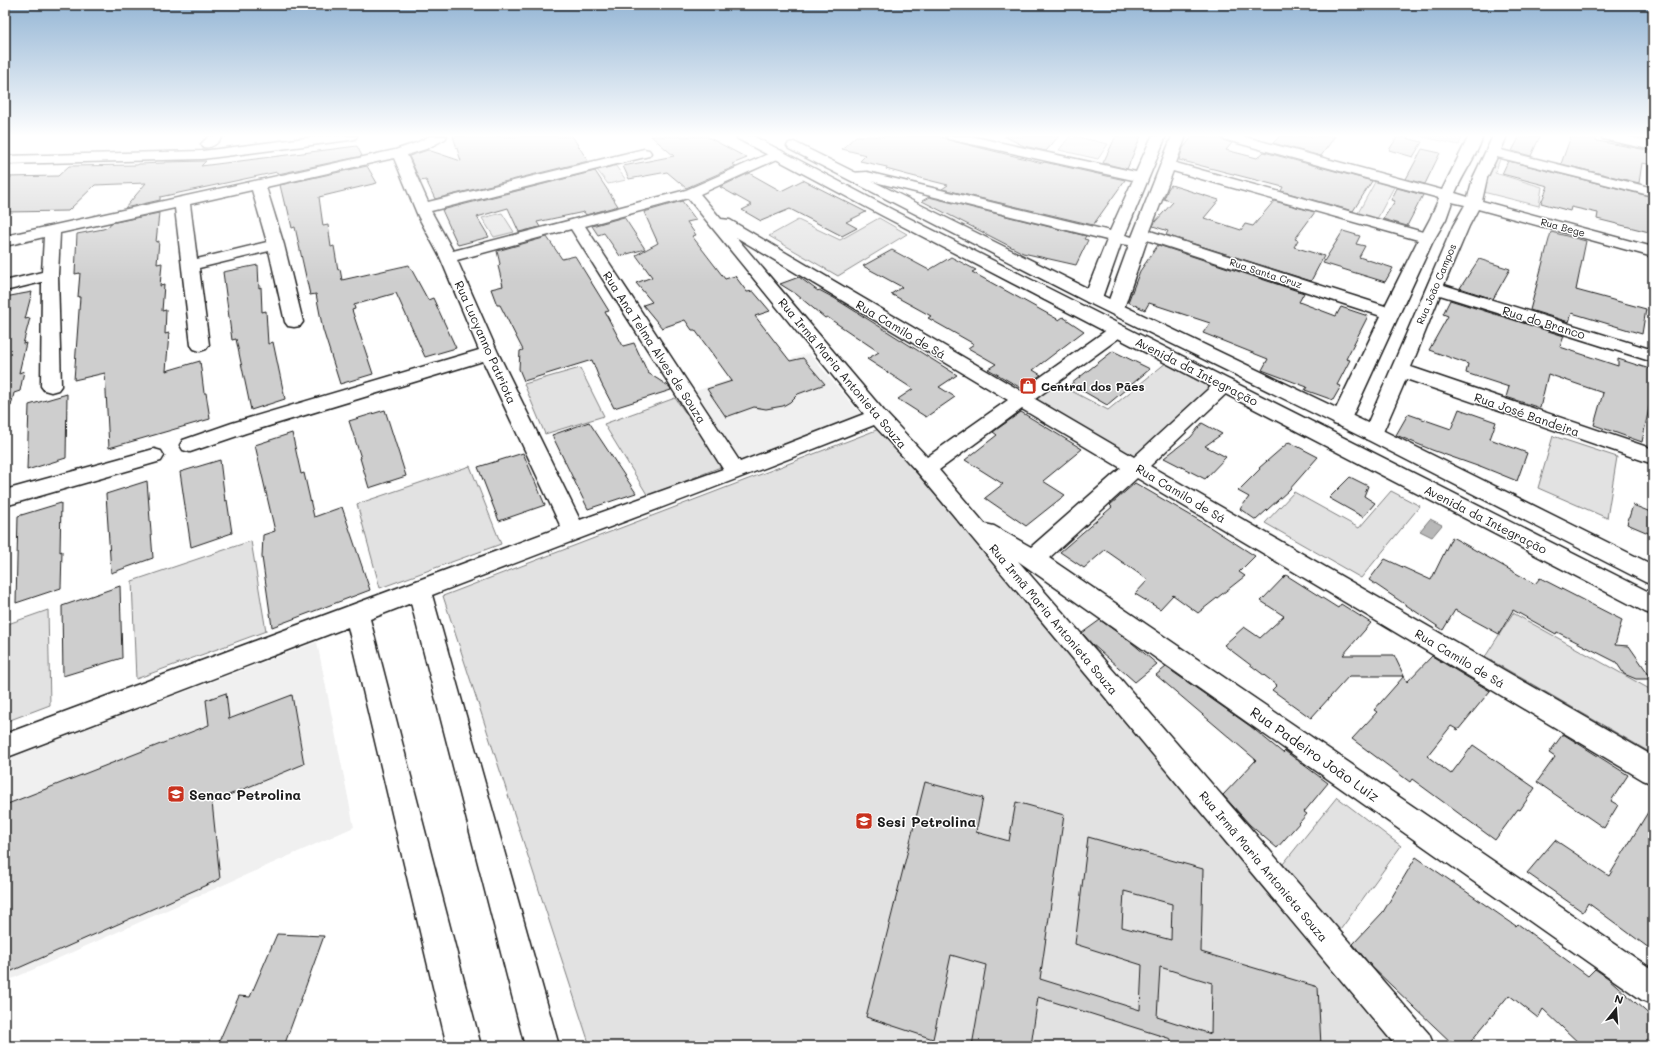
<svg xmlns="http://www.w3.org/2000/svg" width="1658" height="1051" viewBox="0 0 1658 1051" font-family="Mali,sans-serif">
  <rect width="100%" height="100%" fill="#fff"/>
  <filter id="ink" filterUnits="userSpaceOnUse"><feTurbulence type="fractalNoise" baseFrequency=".025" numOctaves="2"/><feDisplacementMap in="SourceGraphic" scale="8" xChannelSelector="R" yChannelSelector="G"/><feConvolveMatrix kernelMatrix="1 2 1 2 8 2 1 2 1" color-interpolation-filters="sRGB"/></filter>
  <g filter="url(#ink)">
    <path fill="#f0f0f0" d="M809,353L863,417L742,463L696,391Z
      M317,642L354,827L5,982V760Z"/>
    <path fill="#e2e2e2" stroke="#7f7f7f" d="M1070,136H1073L1108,144L1098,159L1059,150Z
      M1420,136H1462L1459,145Z
      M1493,156L1500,159L1495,173L1542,187L1539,206L1483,192L1487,167Z
      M615,165L626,180L608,184L597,170Z
      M1375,182L1394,187L1377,219L1358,213Z
      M502,213L514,232L494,237L482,218Z
      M879,218L907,234L838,276L769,236L798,220L840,240Z
      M1167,362L1212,385L1136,459L1027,399L1056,383L1108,410Z
      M580,368L604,416L545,434L524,384Z
      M675,398L723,466L648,496L604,424Z
      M879,429L1403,1046H590L443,596Z
      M1553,436L1617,457L1607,518L1538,488Z
      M470,466L501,544L380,588L357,504Z
      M1391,491L1420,506L1361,578L1265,523L1294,492L1359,528Z
      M251,541L266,631L136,679L132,581Z
      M48,610L50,705L5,722V625Z
      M1513,613L1653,691V754L1485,657Z
      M1337,797L1401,846L1338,933L1283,864Z"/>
    <path fill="#b8b8b8" stroke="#7a7a7a" d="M1430,519L1442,525L1432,537L1420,531Z"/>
    <path fill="#cecece" stroke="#1c1c1c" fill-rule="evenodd" d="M453,136H572L588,161L435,199L426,180L420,181L409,156L428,150L461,161Z
      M651,136H706L747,158L732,164L736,166L686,188L667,172L629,179L623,166L674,156Z
      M856,136H937L945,138L948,140L1043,163L1044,162L1125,180L1093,225L942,189L948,185L908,175L886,169L887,167L860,161L866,155L842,149Z
      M1004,136H1059L1046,151L1024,146Z
      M1116,136H1141L1127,169L1103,163Z
      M1193,136H1211L1221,138L1223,140L1232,143L1226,150L1257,158L1264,152L1372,181L1353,211L1281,191L1283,187L1179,160L1183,148Z
      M1280,136H1335L1321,156L1273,143Z
      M1398,136L1422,142L1413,157L1389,150Z
      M1520,136H1540L1531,156L1512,151Z
      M1571,136H1589L1594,137L1597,141L1653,151V165L1642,163L1639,183L1561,164Z
      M357,146L362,156L278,174L277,172L160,197V200L125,208L146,183L95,185L68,211L5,212V177L58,176L69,166L137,165L139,164L164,163L166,162L206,161L201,166Z
      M1422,149L1440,153L1425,184L1406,179Z
      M1508,161L1653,197V233L1597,219L1598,213L1571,207L1570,211L1541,203L1548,186L1502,174Z
      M367,166L377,183L319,197L323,226L328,225L331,247L334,246L338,270L340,269L342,280L409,265L428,300L433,298L456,348L425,357L396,293L354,305L355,309L352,310L373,374L340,384L323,330L316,294L310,295L295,227L292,228L287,206H285L280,185Z
      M595,171L618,206L586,215L584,212L537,222L540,227L519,232L508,208L477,217L489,237L458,245L442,210Z
      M749,173L781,191L803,180L866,212L846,222L857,228L842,236L790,209L761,221L742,210L752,205L720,187Z
      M1171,185L1219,200L1204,218L1241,230L1245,224L1253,226L1274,201L1315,212L1295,239L1298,240L1294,247L1324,256L1311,281L1166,235L1168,231L1153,226L1155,222L1173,202L1164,199L1168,189Z
      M1397,188L1423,195L1407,226L1383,219L1395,201L1391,200Z
      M929,197L1086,236L1084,239L1088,240L1076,265L1023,253L922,201Z
      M682,201L696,220L687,222L696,235L692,236L725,279L735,276L747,292L753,291L770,311L755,316L790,361L803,358L825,384L798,394L790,402L783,406L766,409L754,407L726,417L707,389L732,381L695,330H692L685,320L662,328L643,305L652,302L636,283L652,277L636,255L658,243L644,212Z
      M159,213L156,242L159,241L157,264L162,263L160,286L164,285L162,311L166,310L165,334L169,333L166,371L200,361L204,393H206L210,419L109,448L105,373L74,380L80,297H78L80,273L75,274L77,234L103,229L108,227L111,223Z
      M624,217L645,249L620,256L604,233L598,235L592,226Z
      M1343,231L1360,236L1356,244L1365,246L1359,257L1393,268L1385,282L1323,263Z
      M1551,232L1586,241L1576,290L1646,309L1642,334L1572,313L1569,322L1530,310Z
      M547,237L562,259L575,256L609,311L605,312L623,346L634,343L648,373L670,387L671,390L614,408L601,383L592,360L524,381L519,369L520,351L523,350L500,305H497L491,289L503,286L498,266L500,264L497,251Z
      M1158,245L1304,293L1299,302L1336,316L1341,307L1368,316L1346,359L1350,360L1337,385L1341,386L1333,400L1305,390L1307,387L1262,370L1268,359L1203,333L1210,323L1149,303L1145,310L1128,302L1140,271Z
      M892,250L929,270L951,257L976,270L972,272L1059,320L1063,317L1084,331L1033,370L1041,375L1021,388L988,369L996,364L968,348L974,344L928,318L931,316L891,294L902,287L863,266Z
      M1479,259L1510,269L1493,299L1460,288Z
      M258,265L259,288L261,287L262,312L266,311L268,344L273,342L285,399L251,410L236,339L232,340L223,272Z
      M799,277L818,291L819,290L834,298L957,375L939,387L955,397L926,417L898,399L913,389L867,359L879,352L827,317L825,318L796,294L780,284Z
      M32,292L25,319L30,318L23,344L26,343L19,373L24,371L20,391L14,393L11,406H5V297Z
      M1450,300L1564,336L1560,347L1618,366V359L1653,370V399L1651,398L1642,442L1594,425L1603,393L1548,374L1540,408L1506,397L1509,387L1466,373L1468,364L1429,350L1448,316L1443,314Z
      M1113,351L1150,369L1107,405L1071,384Z
      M67,394L66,458L27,470L29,405Z
      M1459,409L1496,422L1490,439L1527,453L1517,481L1480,466V467L1432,450L1396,435L1408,414L1451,429Z
      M385,410L406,476L369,488L360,458H361L349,421Z
      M1021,412L1082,449L1043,481L1065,495L1026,526L985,498L1003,484L965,460L997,435L993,432Z
      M589,422L636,493L588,509L552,435Z
      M1202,423L1222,434L1205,446L1226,457L1205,479L1164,458L1191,437Z
      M292,433L301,474L304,473L314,517L342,507L370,590L272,627L262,557L263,535L275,531L255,445Z
      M1289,442L1318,457L1289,490L1256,520L1240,509L1249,497L1238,491L1260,469L1259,468Z
      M523,453L545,505L499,521L478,467Z
      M220,460L225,501L227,500L232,533L191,547L180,472Z
      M1350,477L1368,486L1364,496L1375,503L1363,517L1329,498Z
      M147,481L153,558L111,573L106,494Z
      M1135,483L1202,522L1255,556L1239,572L1245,576L1198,613L1173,595L1160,609L1135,594L1148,580L1105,550L1084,568L1060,552L1112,507L1110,505Z
      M61,503L60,552L62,551L61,588L16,603L18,516Z
      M1633,505L1653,513V535L1627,524Z
      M1452,537L1535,584L1540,578L1622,620L1615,645L1629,646L1652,679H1636L1624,674L1616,662L1557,632L1556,634L1513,610L1499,634L1455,610L1443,630L1369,580L1385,559L1431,580Z
      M1286,575L1338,608L1341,604L1371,623L1343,655H1394L1404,676H1349L1311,718L1272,690L1277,685L1224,645L1244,627L1260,638L1284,616L1261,601Z
      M120,586L122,658L63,676L62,606Z
      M1100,620L1132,643L1157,664L1135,682L1092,644L1082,633Z
      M1432,656L1490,691L1458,730L1451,726L1427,756L1451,774L1473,745L1535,788L1520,810L1518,809L1495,840L1412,779L1410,782L1352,739L1377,712L1374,710L1404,676L1407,682Z
      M1166,667L1250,726L1283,753L1285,751L1328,783L1304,812L1307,814L1277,848L1250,825L1223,795L1256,760L1156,675Z
      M226,693L229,719L292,695L304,764L212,802L220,879L5,974V805L209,725L206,700Z
      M1563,734L1628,775L1611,801L1618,805L1604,828L1537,782L1555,757L1549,753Z
      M925,782L983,798L976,832L1009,841L1016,802L1064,815L1040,979L1140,1010L1142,965L1075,944L1088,837L1203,869L1201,952L1318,987L1321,1046H1171V1039L1038,997L1031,1046H972L986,965L951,955L933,1039L866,1017ZM1124,891L1172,904L1171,940L1122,927ZM1160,967L1212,983L1211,1034L1157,1017Z
      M1653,804V951L1588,903L1583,912L1527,873L1555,840L1609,876Z
      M1416,857L1516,926L1518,924L1588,976L1595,969L1608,978L1653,1018V1046H1582L1543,1009L1538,1018L1509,995L1467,1046H1455L1372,967L1353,944L1383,912Z
      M277,934L324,936L284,1046H217L239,996L250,997Z"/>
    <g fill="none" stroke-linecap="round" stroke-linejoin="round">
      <g stroke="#1c1c1c" stroke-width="3">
        <path id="minor" d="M209,136H223C218,143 212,149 203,147L201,144Z
          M430,136H447L445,139L426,149L407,155L428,202L644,149L649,150L651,153L649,156L431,211L453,251L686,190L777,150L782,151L784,154L782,157L700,194L721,219L730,220L1021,391L1111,327L1117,326L1123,327L1126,331L1123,335L1035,399L1134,457L1217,381L1224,379L1231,381L1234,385L1231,389L1150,466L1653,756V784L1643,780L1137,478L1049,558L1653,970V1005L1642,1000L1018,561L1429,1034L1434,1046H1396L919,474L874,425C727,484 579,538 432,595L559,1046H525L411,603L370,619L481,1046H447L348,627L5,758V734L561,527L483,361L246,433L190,452L183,450L180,445L183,440L232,423L479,350L440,257L418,216L394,158L266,187L284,245L303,322L300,326L294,327L288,326L285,322L269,251L199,268L209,345L206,349L200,351L194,349L191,345L175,208L60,233L58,275L61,386L58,390L51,392L44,390L41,386L42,282L5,291V281L42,272L44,237L5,246V236L395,150L416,143ZM252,190L267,242L197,259L190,204ZM688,198L864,414L740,462L585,226ZM571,229L723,469L580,520L498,353L457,260ZM736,237L1008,400L927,457L884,411ZM1022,409L1121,468L1031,547L994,526L985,524L939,470Z
          M946,136H970L1136,172L1152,136H1166L1125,235L1132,237L1172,136H1186L1176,163L1423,232L1430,219L1439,198L1223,139L1221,136H1242L1442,190L1469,136H1483C1477,156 1463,173 1455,193L1468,197L1473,178L1493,136H1507L1501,150L1653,188V196L1497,157L1487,178L1482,201L1653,247V257L1478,209L1469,226L1444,285L1653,350V362L1440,295L1411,367L1653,449V464L1406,379L1380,439L1373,441L1366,439L1363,434L1453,226L1465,205L1452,202L1446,219L1432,243L1351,419L1348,424L1341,426L1334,424L1331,419L1381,316L1147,240L1124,308L1121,312L1115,313L1109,312L1106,308L1129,245L1121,244L1102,298L1099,302L1093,303L1087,302L1084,298L1107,240L867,180L850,179L848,176L850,173L867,172L1110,231L1133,180L953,140L948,139ZM1173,171L1418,240L1385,306L1150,231Z
          M1601,136H1625L1653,142V150L1603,139Z
          M154,449L161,451L164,456L161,461L5,506V490Z"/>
      </g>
      <g stroke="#1c1c1c" stroke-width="3">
        <path id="major" d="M321,136H357L355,139L350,140L202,159L5,164V156L202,151Z
          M736,136H753L893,210L1653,594V615L1645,612L883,216L738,139Z
          M794,142L1099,294L1380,429L1653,565V585L1645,582L1366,439L1087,302L789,149L787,146L789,143Z"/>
      </g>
      <use href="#minor" fill="#fff" fill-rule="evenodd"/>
      <use href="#major" fill="#fff" fill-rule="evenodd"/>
    </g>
  </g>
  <linearGradient id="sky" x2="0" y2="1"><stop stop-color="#95b6d5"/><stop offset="0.48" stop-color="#fff"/><stop offset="1" stop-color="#fff" stop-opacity="0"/></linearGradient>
  <rect width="1658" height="283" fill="url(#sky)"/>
  <defs>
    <g id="shop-square" transform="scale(0.9)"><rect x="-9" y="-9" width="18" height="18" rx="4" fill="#c8321e" stroke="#fff"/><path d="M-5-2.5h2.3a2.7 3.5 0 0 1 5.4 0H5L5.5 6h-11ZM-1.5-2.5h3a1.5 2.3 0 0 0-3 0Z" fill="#fff"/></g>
    <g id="school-square" transform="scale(0.9)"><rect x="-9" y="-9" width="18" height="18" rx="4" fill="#c8321e" stroke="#fff"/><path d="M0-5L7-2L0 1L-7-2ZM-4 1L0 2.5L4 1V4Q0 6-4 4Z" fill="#fff"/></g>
    <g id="university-square" transform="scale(0.9)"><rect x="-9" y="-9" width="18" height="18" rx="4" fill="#c8321e" stroke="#fff"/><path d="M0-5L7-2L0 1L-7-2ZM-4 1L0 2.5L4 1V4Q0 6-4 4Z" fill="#fff"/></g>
  </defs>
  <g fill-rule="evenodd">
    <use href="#shop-square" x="1028" y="386"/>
    <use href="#school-square" x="176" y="794"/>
    <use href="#university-square" x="864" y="821"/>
  </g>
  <g text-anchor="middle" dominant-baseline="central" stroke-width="3" stroke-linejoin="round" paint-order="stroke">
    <g font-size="10" fill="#1c1c1c" stroke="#fff">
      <text transform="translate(1563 227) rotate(15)">Rua Bege</text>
      <text transform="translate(1266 273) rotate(18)">Rua Santa Cruz</text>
      <text transform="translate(1436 284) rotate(-67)">Rua João Campos</text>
    </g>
    <g font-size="12" fill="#1c1c1c" stroke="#fff">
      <text transform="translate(1544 322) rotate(17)">Rua do Branco</text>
      <text transform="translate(901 329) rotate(31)">Rua Camilo de Sá</text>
      <text transform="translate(486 342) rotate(66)">Rua Lucyanno Patriota</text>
      <text transform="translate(655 347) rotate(57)">Rua Ana Telma Alves de Souza</text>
      <text transform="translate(1197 371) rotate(27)">Avenida da Integração</text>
      <text transform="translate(843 373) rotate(50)">Rua Irmã Maria Antonieta Souza</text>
      <text transform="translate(1527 414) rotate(19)">Rua José Bandeira</text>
      <text transform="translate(1181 493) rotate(31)">Rua Camilo de Sá</text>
      <text transform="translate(1486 519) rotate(27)">Avenida da Integração</text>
      <text transform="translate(1054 619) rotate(50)">Rua Irmã Maria Antonieta Souza</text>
      <text transform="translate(1460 658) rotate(31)">Rua Camilo de Sá</text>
      <text transform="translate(1264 866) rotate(50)">Rua Irmã Maria Antonieta Souza</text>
    </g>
    <g font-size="12" font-weight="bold" fill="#1c1c1c" stroke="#fff" text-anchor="start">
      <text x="1041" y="386">Central dos Pães</text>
    </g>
    <g font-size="14" fill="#1c1c1c" stroke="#fff">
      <text transform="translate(1315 754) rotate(35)">Rua Padeiro João Luiz</text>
    </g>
    <g font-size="14" font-weight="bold" fill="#1c1c1c" stroke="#fff" text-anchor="start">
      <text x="189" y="794">Senac Petrolina</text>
      <text x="877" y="821">Sesi Petrolina</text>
    </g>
  </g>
  <rect width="1658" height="1051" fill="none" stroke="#fff" stroke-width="20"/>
  <rect x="10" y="10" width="1638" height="1031" fill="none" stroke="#1c1c1c" stroke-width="1.5" filter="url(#ink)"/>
  <g transform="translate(1616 1009) rotate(17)" stroke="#ffffff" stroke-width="3" paint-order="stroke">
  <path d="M0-3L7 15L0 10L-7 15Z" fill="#1c1c1c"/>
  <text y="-6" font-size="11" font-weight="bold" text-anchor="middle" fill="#1c1c1c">N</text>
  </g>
</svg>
